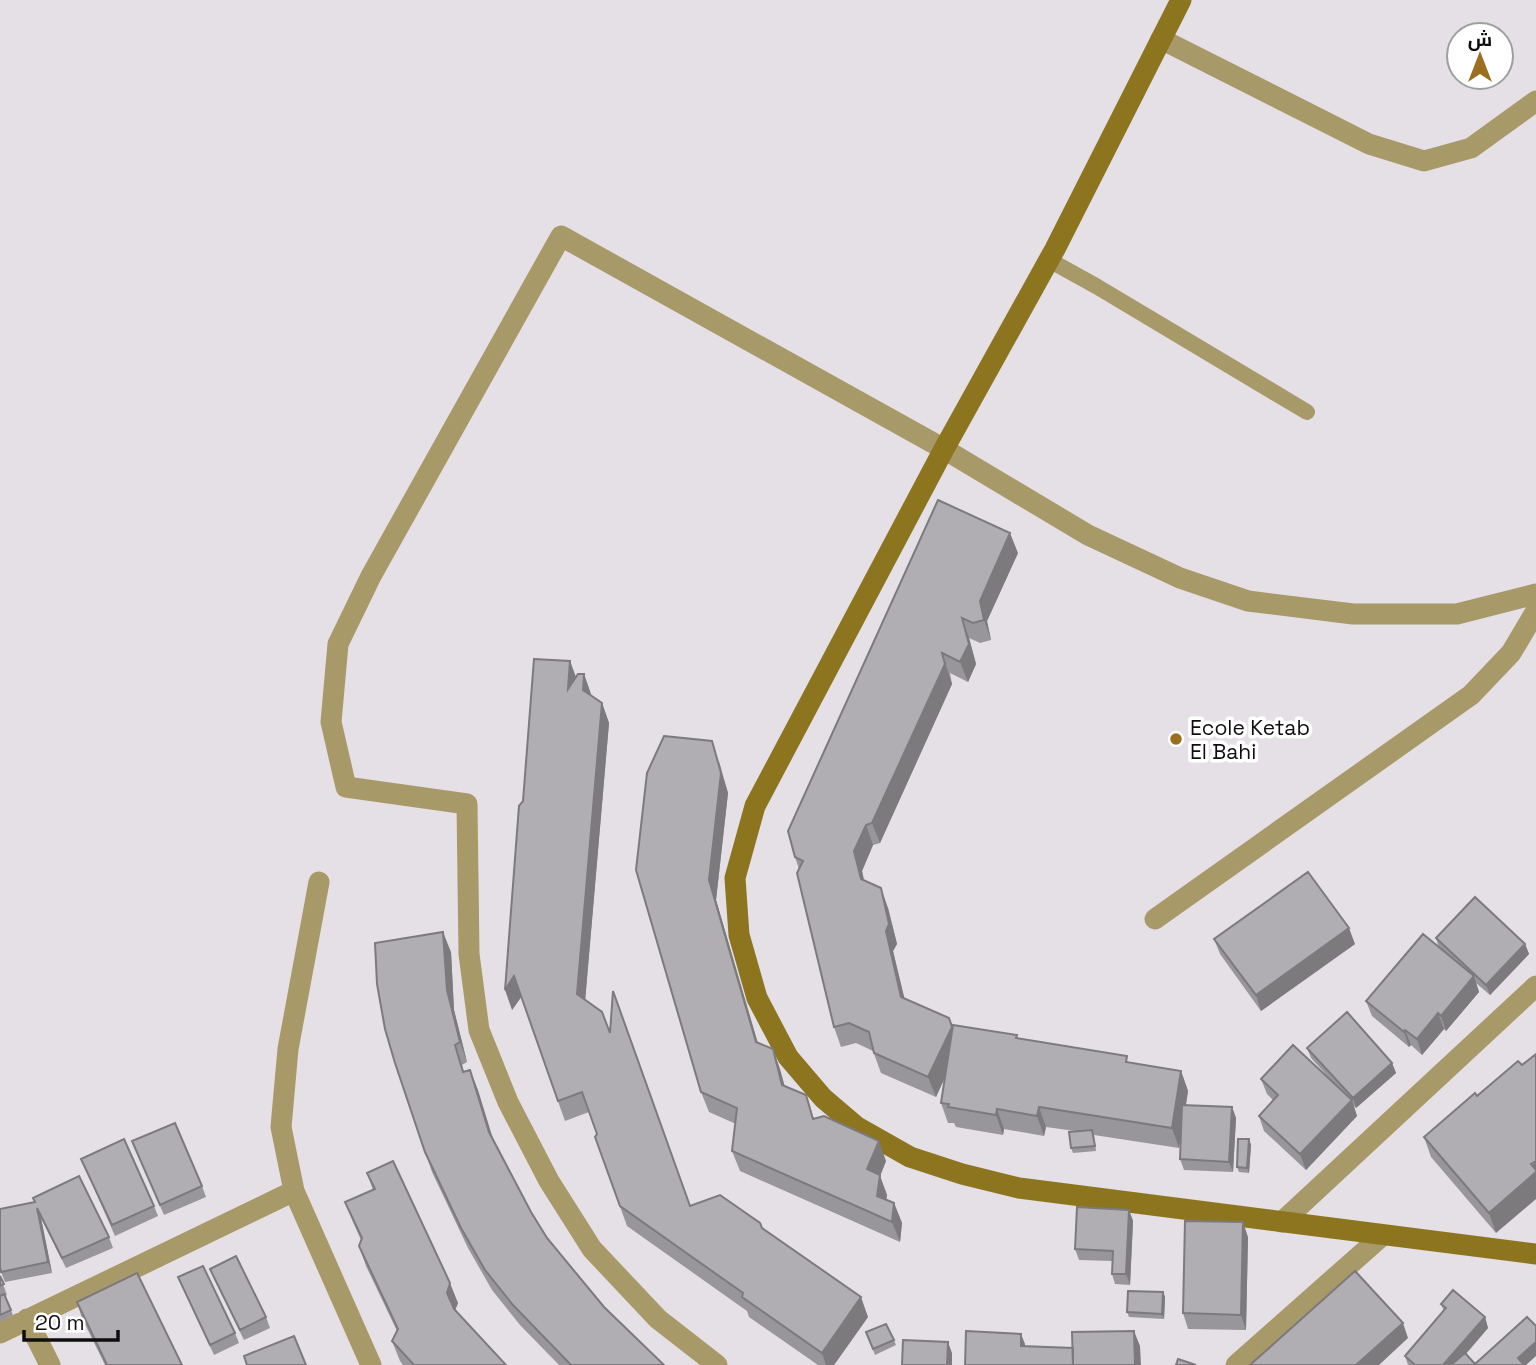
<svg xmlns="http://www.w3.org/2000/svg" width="1536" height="1365" viewBox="0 0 1536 1365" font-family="'Space Grotesk',Cairo,sans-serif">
  <rect width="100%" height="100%" fill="#e4e0e5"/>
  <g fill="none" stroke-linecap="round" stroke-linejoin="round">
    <path stroke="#a89968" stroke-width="16" d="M1049,260L1096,286L1307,412"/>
    <path stroke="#a89968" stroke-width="21" d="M1161,39L1369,144L1424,161L1471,148L1536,101
      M1155,919L1471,695L1511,653L1536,611
      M294,1191L281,1127L288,1049L319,882
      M1282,1222L1536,986
      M27,1319L50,1365
      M0,1333L294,1191L371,1365
      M717,1365L658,1319L592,1249L549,1181L508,1102L479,1030L469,954L467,804L346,787L331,722L338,644L371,576L561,236L944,449L1088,535L1180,578L1248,601L1353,614H1457L1536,594
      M1236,1365L1383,1235"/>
    <path stroke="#8d7520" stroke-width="21" d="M1181,0L1055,249L944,449L755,806L735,878L739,935L757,998L788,1057L823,1098L857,1127L910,1157L962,1174L1019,1188L1536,1254"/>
  </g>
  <path fill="#98969a" d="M1018,553L987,621L991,640L980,643L969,638L976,664L968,682L950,673L952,684L880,843L873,845L862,871L864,880L888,908L897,944L893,951L904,998L949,1018L953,1027L1018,1038L1129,1062L1181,1071L1188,1091L1186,1105L1232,1107L1236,1118L1233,1172L1184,1170L1180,1159L1181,1136L1179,1148L1094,1135L1096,1151L1073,1153L1071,1148L1075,1131L1046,1127L1044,1136L1004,1129L1003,1135L956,1127L954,1123H948L941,1103L944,1078L936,1097L881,1073L873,1051L856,1043L841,1047L834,1027L799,869L795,857L788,831Z
    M570,661L576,677L584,674L591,695L602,703L609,723L585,1000L610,1032L690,1206L762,1228L868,1317L834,1365H818L749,1317L747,1311L627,1226L595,1137L597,1134L589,1112L565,1121L521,997L512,1010L523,801Z
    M719,761L728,793L716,900L758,1043L773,1049L784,1086L815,1119L886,1161L880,1176L887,1195L886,1200L894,1203L902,1223L900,1242L740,1171L732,1151L736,1124L709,1112L701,1092Z
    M1436,938L1525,944L1529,954L1490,995L1476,983L1479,992L1446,1031L1444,1029L1422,1055L1411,1045L1409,1047L1372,1016L1366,1001L1439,948Z
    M1214,939L1355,944L1261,1011L1220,954Z
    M451,952L454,1010L467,1062L462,1065L464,1072L470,1070L492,1138L531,1212L547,1238L604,1307L664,1365H559L520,1325L492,1290L468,1248L432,1172L395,1063Z
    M1307,1048L1392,1063L1396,1073L1356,1108L1353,1105L1357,1116L1306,1170L1264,1131L1259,1116L1273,1100L1267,1094L1261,1079L1333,1082L1311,1058Z
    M1477,1096L1496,1233L1431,1157L1424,1137Z
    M1249,1139L1251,1145L1249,1173L1239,1172L1237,1167Z
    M132,1141L202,1186L206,1197L164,1215Z
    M81,1159L154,1206L158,1216L115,1236Z
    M367,1173L458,1303L455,1310L506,1365H403L400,1361L392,1341L397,1331L366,1266L359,1246L361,1240L353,1222L345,1202L373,1190Z
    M35,1202L109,1237L113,1248L66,1268L41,1218L52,1273L5,1282L1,1272Z
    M1129,1210L1133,1221L1130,1285L1115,1284L1112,1274V1261L1079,1260L1075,1249Z
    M1248,1237L1246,1330L1188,1329L1183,1313Z
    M210,1269L266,1317L270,1328L244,1340L214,1279Z
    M0,1276L7,1295L5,1296L13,1315L0,1322Z
    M178,1277L235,1333L239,1343L214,1355Z
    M1163,1292L1165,1297L1164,1319L1129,1317L1127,1312Z
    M77,1303L182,1365H105L82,1318Z
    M1441,1304L1485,1317L1488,1328L1466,1354L1475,1364L1526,1365H1408L1405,1356L1444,1311Z
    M866,1332L894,1340L896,1345L875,1355Z"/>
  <path fill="#7c7a7d" d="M1010,533L1018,553L987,621L991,640L984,620L980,601Z
    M962,618L969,638L976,664L968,682L960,662Z
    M942,653L952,684L880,843L872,823Z
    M570,661L577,681L568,689Z
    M584,674L591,694L590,710L583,690Z
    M602,703L609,723L584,1014L577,994Z
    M712,741L728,793L716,900L763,1062L756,1042L709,880Z
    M866,825L873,845L862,871L868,899L861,879L854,851Z
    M881,888L888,908L897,944L893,951L909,1017L901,997L886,931Z
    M1349,928L1355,944L1261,1011L1256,995Z
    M443,932L451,952L454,1010L467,1062L460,1042L447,990Z
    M1525,944L1529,954L1490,995L1486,985Z
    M514,976L522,996L512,1010L505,990Z
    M1474,976L1479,992L1446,1031L1441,1016Z
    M1438,1013L1444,1029L1422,1055L1417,1039Z
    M949,1018L959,1047L936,1097L928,1077Z
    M1405,1030L1411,1045L1409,1047L1404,1032Z
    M773,1049L780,1069L790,1105L782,1085Z
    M1392,1063L1396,1073L1356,1108L1353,1098Z
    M470,1070L478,1090L497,1152L489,1132Z
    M1181,1071L1188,1091L1179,1148L1172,1128Z
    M1352,1100L1357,1116L1306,1170L1300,1154Z
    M1039,1107L1046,1127L1044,1136L1037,1116Z
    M1232,1107L1236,1118L1233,1172L1229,1162Z
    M997,1109L1004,1129L1003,1135L996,1115Z
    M1249,1139L1251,1145L1249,1173L1247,1168Z
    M879,1141L886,1161L880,1176L887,1195L884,1216L867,1169Z
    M1536,1161V1199L1496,1233L1489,1213Z
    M894,1203L902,1223L900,1242L892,1222Z
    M37,1208L41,1218L52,1273L48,1262Z
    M1129,1210L1133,1221L1130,1285L1126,1274Z
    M1243,1222L1248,1237L1246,1330L1241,1315Z
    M450,1283L458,1303L454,1313L447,1293Z
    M1163,1292L1165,1297L1164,1319L1162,1314Z
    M861,1297L868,1317L834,1365H826L822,1353Z
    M1485,1317L1488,1328L1456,1365H1443Z
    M1403,1323L1408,1338L1379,1365H1356Z
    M1134,1331L1140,1346L1141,1365H1135Z
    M1021,1334L1025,1344L1024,1357L1021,1346Z
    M948,1342L952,1353V1365H947Z
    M1536,1342V1356L1526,1365H1521L1518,1358Z"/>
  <path fill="#b1aeb3" stroke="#7c7a7d" stroke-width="2" d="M938,500L1010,533L980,601L984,620L973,623L962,618L969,644L960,662L942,653L945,664L872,823L866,825L854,851L861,879L881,888L889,924L886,931L901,997L949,1018L952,1027L928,1077L874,1053L869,1032L849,1023L834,1027L797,873L803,861L795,857L788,831Z
    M534,659L570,661L568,689L578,674H584L583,690L602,703L577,994L602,1012L610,1033L613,991L690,1206L720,1195L760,1223L762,1228L861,1297L822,1353L742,1297L743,1293L620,1206L595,1137L597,1134L582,1092L558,1101L514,976L505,990L519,806L523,801Z
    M664,736L712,741L721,773L709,880L756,1042L773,1049L782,1085L806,1095L813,1119L824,1116L879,1141L867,1169L880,1175L877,1196L894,1203L892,1222L732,1151L737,1108L701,1092L636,870L647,773Z
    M1308,872L1349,928L1256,995L1214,939Z
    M1475,897L1525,944L1486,985L1436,938Z
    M443,932L447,990L460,1042L455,1045L463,1072L470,1070L489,1132L531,1212L547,1238L604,1307L664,1365H571L513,1305L485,1270L461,1228L425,1152L395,1063L385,1029L377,984L375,943Z
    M1423,934L1474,976L1441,1016L1438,1013L1417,1039L1405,1030L1404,1032L1366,1001Z
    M1347,1012L1392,1063L1353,1098L1307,1048Z
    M953,1025L1017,1035L1016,1038L1127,1056L1126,1062L1181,1071L1172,1128L1039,1107L1037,1116L997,1109L996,1115L948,1107L949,1104L941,1103Z
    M1293,1045L1352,1100L1300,1154L1259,1116L1278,1095L1261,1079Z
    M1536,1054V1161L1531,1164L1536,1170V1172L1489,1213L1424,1137L1475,1093L1477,1096L1518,1061L1522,1065Z
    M1182,1105L1232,1107L1229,1162L1180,1159Z
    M175,1123L202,1186L160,1205L132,1141Z
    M1092,1130L1095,1146L1071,1148L1069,1132Z
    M124,1139L154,1206L112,1225L81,1159Z
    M1238,1139H1249L1247,1168L1237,1167Z
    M393,1161L450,1283L447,1293L454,1309L506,1365H414L392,1341L398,1329L359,1246L362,1238L345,1202L375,1189L367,1173Z
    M79,1176L109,1237L62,1258L37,1208L48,1262L1,1272L0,1267V1209L35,1202L33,1198Z
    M1077,1207L1129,1210L1126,1274H1112L1113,1251L1075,1249Z
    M1185,1221L1243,1222L1241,1315L1183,1313Z
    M236,1256L266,1317L240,1330L210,1269Z
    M203,1266L235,1333L210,1345L178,1277Z
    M1355,1271L1403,1323L1356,1365H1250Z
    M137,1273L182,1365H107L77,1302Z
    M0,1276L4,1284L0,1286Z
    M1453,1290L1485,1317L1443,1365H1415L1405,1356L1446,1308L1441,1304Z
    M1128,1291L1163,1292L1162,1314L1127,1312Z
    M4,1294L11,1310L0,1315V1296Z
    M1527,1317L1536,1326V1342L1518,1358L1524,1365H1451L1465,1353L1475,1364Z
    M886,1324L894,1340L873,1349L866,1332Z
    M966,1331L1021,1334V1346L1073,1348V1365H965Z
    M1134,1331L1135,1365H1073L1072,1332Z
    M294,1336L306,1365H247L244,1356Z
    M903,1340L948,1342L947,1365H902Z
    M1178,1359L1196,1365H1176Z"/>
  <circle fill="#9c6e1f" stroke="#fff" stroke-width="2.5" cx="1176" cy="739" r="7"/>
  <g text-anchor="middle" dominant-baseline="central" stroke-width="7" stroke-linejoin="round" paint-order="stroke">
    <g font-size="21" fill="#0f0e0f" stroke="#fff" text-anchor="start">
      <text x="1190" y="727">Ecole Ketab<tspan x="1190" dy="24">El Bahi</tspan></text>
    </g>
  </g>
  <g transform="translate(1480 56)"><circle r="33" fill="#ffffff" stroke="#9f9f9f" stroke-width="2"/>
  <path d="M0-5L12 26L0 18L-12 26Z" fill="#9c6e1f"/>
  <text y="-10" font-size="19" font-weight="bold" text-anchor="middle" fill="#0f0e0f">ش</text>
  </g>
  <path d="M24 1330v10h94v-10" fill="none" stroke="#0f0e0f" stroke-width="3.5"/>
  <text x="35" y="1330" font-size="21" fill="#0f0e0f" stroke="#ffffff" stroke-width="5" paint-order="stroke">20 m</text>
</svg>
